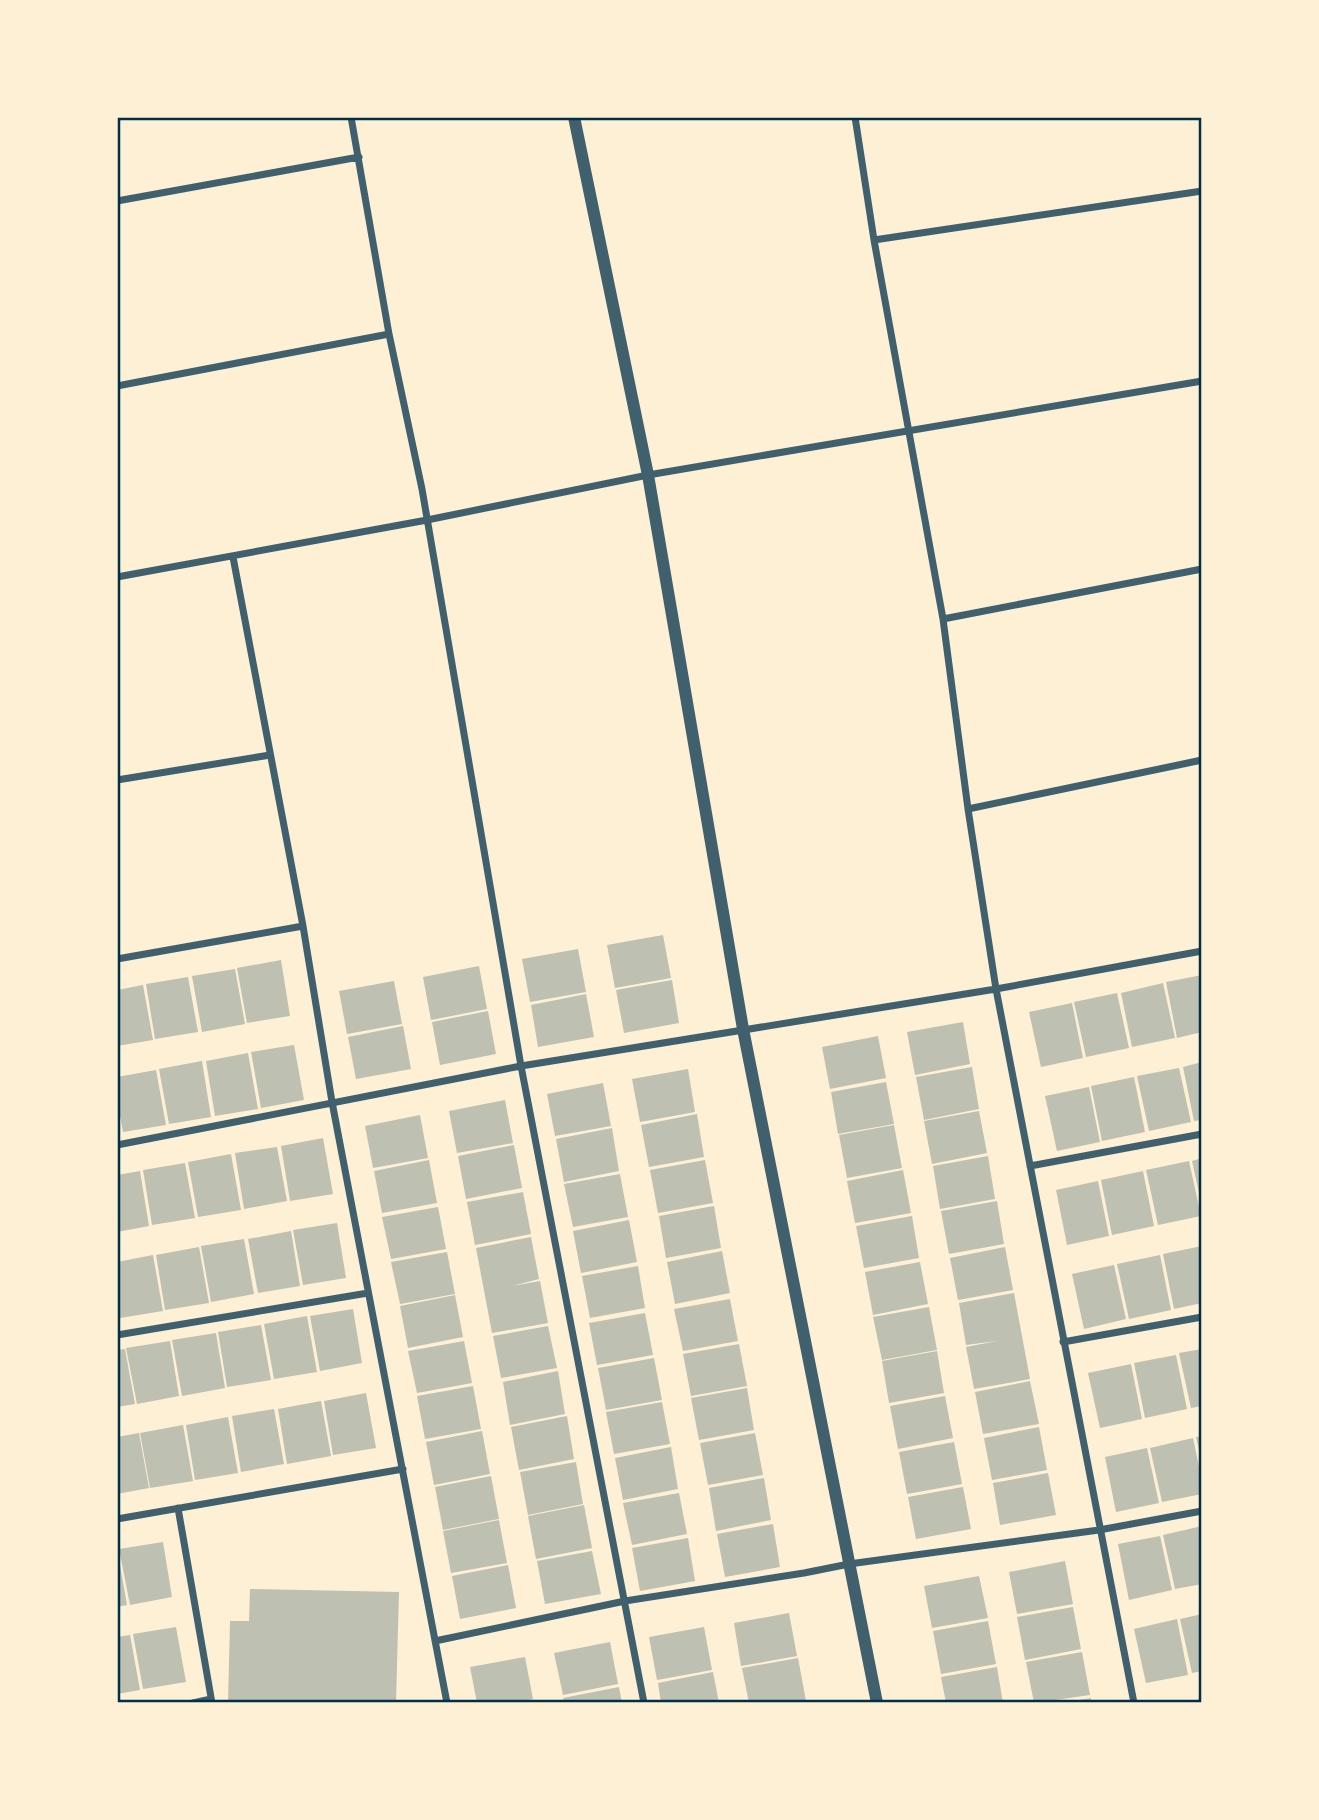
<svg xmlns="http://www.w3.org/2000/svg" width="1319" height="1820" viewBox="0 0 1319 1820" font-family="Barlow,sans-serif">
  <rect width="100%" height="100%" fill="#fdf0d5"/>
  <path fill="#bec0b2" d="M663,935L671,978L615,988L607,945Z
    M578,949L586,992L530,1002L522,959Z
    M281,960L290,1016L247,1023L237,968Z
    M479,966L487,1009L431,1020L423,977Z
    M235,969L245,1024L202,1032L192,976Z
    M1202,975V1032L1177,1038L1166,982Z
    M188,977L198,1032L155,1039L146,984Z
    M672,980L679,1023L624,1033L616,990Z
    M394,981L402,1024L347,1034L339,991Z
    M1163,983L1175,1038L1132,1047L1121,993Z
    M143,985L153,1040L117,1046V990Z
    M1117,993L1129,1048L1086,1057L1074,1002Z
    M586,994L594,1037L538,1047L531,1005Z
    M1072,1003L1083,1058L1041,1067L1029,1012Z
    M488,1011L496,1054L440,1065L432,1022Z
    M963,1022L970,1064L915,1075L907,1032Z
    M403,1026L411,1069L356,1079L348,1037Z
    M878,1036L886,1078L830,1089L822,1047Z
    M294,1045L304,1100L261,1108L251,1052Z
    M248,1053L258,1109L215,1116L206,1061Z
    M202,1061L211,1117L169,1124L159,1069Z
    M1202,1062V1120L1194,1121L1183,1067Z
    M972,1067L979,1109L924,1120L916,1077Z
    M1179,1068L1191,1122L1149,1131L1137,1076Z
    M688,1069L695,1112L640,1122L632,1079Z
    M156,1070L166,1125L123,1132L117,1099V1077Z
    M1134,1077L1145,1132L1102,1141L1091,1086Z
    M886,1082L894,1124L838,1134L831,1092Z
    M603,1083L611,1126L555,1136L547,1094Z
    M1089,1087L1100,1142L1057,1151L1045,1096Z
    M505,1100L513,1143L457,1153L449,1111Z
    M979,1111L987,1153L932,1164L924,1121Z
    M697,1114L704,1157L649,1167L641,1125Z
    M420,1115L428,1158L373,1168L365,1126Z
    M894,1125L902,1168L847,1178L839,1135Z
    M612,1128L619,1171L564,1182L556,1139Z
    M323,1138L333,1194L290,1201L281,1146Z
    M514,1145L522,1188L466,1199L458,1156Z
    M277,1147L287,1201L244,1209L235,1153Z
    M231,1154L241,1210L198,1217L188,1162Z
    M988,1156L995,1199L940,1209L933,1166Z
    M1202,1158V1202H1201L1192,1161Z
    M429,1160L437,1203L382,1213L374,1171Z
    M705,1160L713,1203L658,1213L650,1170Z
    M1189,1161L1201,1216L1158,1225L1146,1170Z
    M185,1163L195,1218L152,1225L143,1170Z
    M903,1170L911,1213L855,1223L847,1181Z
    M140,1171L149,1226L117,1232V1175Z
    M1143,1171L1154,1226L1112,1235L1101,1180Z
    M620,1174L628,1217L573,1227L564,1184Z
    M1098,1181L1109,1236L1067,1245L1056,1190Z
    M523,1192L531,1234L475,1245L467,1202Z
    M997,1201L1004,1244L949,1254L941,1211Z
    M714,1206L721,1248L666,1258L659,1216Z
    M438,1207L446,1249L391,1259L382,1217Z
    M912,1216L919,1258L864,1268L856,1226Z
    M629,1220L637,1262L581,1273L573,1231Z
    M337,1223L346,1278L303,1285L293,1230Z
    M291,1231L300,1286L258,1293L248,1239Z
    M531,1237L539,1279L512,1286L540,1281L548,1323L492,1333L476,1248Z
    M244,1239L254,1294L211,1302L201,1246Z
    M1202,1246V1303L1174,1309L1163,1254Z
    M199,1247L209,1303L165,1310L156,1255Z
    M1005,1247L1013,1290L958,1300L950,1258Z
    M722,1251L730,1293L675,1304L667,1262Z
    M447,1252L455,1294L400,1304L391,1262Z
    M153,1255L163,1311L120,1318L117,1304V1262Z
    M1160,1255L1171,1310L1129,1319L1117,1264Z
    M920,1262L928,1304L873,1315L865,1272Z
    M1114,1265L1126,1319L1084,1329L1072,1274Z
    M638,1266L645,1308L590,1318L582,1276Z
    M1014,1293L1030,1379L974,1389L966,1347L997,1341L966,1345L959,1303Z
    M455,1295L463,1337L408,1348L400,1306Z
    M730,1299L738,1341L683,1351L674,1309Z
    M929,1307L937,1350L882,1360L873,1317Z
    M353,1309L362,1363L320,1371L310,1316Z
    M645,1313L653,1355L597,1365L589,1323Z
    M307,1316L317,1372L274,1379L264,1324Z
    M261,1325L271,1380L227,1387L218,1332Z
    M548,1326L557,1368L501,1378L493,1336Z
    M216,1333L225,1388L182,1396L172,1340Z
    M170,1341L179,1396L137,1404L126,1348Z
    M464,1341L472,1383L417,1393L408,1351Z
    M739,1344L747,1386L691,1396L683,1354Z
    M125,1349L135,1404L117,1407V1350Z
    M1202,1349V1406L1191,1408L1179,1353Z
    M937,1351L944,1393L889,1403L882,1361Z
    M1176,1355L1187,1409L1145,1418L1134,1363Z
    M654,1358L662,1400L606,1410L598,1368Z
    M1131,1364L1142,1419L1100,1428L1088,1373Z
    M558,1371L565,1414L510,1425L503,1382Z
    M1030,1381L1039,1424L983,1434L975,1392Z
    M473,1386L481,1429L425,1439L417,1396Z
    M747,1388L754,1430L699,1440L691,1398Z
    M366,1393L376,1448L333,1455L324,1401Z
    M945,1396L953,1438L898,1449L890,1406Z
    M321,1401L331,1456L287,1464L278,1409Z
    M662,1402L670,1444L614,1454L606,1412Z
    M274,1409L284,1464L241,1472L232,1416Z
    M567,1416L574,1459L519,1470L511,1427Z
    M228,1417L238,1473L195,1480L186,1425Z
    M183,1425L193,1481L150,1488L140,1433Z
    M1039,1427L1047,1470L992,1480L984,1438Z
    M482,1431L490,1474L434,1485L426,1442Z
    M139,1433L149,1488L117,1494V1437Z
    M755,1433L763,1475L708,1485L700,1443Z
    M1202,1436V1459H1201L1196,1437Z
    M1193,1438L1202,1481V1494L1162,1502L1150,1448Z
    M954,1442L962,1484L907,1494L899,1452Z
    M671,1447L678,1489L623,1500L615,1458Z
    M1147,1448L1159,1503L1116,1512L1105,1457Z
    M576,1462L583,1504L528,1515L520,1472Z
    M1048,1473L1056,1515L1000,1525L993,1483Z
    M491,1476L499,1519L443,1530L435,1487Z
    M764,1478L771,1520L716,1531L709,1488Z
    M963,1487L971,1529L916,1539L908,1497Z
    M679,1493L687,1534L632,1545L623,1503Z
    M584,1505L592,1548L536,1559L528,1516Z
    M499,1520L507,1563L451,1573L443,1531Z
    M773,1524L780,1567L725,1577L717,1534Z
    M1202,1526V1584L1175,1589L1163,1535Z
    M1160,1536L1172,1590L1129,1600L1118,1544Z
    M688,1538L695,1581L640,1591L632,1548Z
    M163,1542L172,1597L130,1605L119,1549Z
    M592,1551L601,1594L545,1604L537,1561Z
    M119,1559L127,1605L117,1607V1560Z
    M1065,1561L1073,1604L1017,1614L1009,1572Z
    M508,1565L516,1608L460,1619L452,1576Z
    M979,1576L988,1618L932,1628L924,1586Z
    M250,1589L399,1592L396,1703H228L230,1621H249Z
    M1073,1607L1081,1649L1025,1660L1017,1617Z
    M789,1613L797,1656L741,1666L734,1623Z
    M1202,1614V1671L1192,1673L1180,1619Z
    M1177,1619L1188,1675L1146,1683L1134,1629Z
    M988,1621L996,1664L941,1674L933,1631Z
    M176,1627L186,1682L143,1689L133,1634Z
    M704,1627L712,1670L657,1680L649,1637Z
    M130,1635L140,1690L117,1694V1637Z
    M610,1642L618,1684L563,1695L554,1653Z
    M1082,1652L1090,1695L1034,1703L1026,1662Z
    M525,1657L533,1699L515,1703H477L470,1667Z
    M798,1658L806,1701L749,1703L742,1668Z
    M997,1667L1003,1703H946L941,1677Z
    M713,1672L719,1703H661L658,1683Z
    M619,1687L622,1703H564L563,1698Z
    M1091,1698V1703H1073V1701Z"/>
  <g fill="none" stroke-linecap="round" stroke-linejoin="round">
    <path stroke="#3f606c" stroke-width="7" d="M351,117L389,334L422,489L521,1066L644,1703
      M855,117L874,240L943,619L968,809L996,989L1134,1703
      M117,201L359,157
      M874,240L1202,191
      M117,386L389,334
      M233,557L303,926L332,1102L447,1703
      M117,577L427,520L648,475L1202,381
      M943,619L1202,569
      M117,780L270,755
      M968,809L1202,760
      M117,959L303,926
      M117,1145L521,1066L996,989L1202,951
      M1030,1166L1202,1134
      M117,1335L368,1293
      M1063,1342L1202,1317
      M178,1508L212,1703
      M117,1519L403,1469
      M435,1641L625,1601L804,1573L849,1564L1099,1530L1202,1511
      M193,1703L211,1699
      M1200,1703L1202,1702"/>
    <path stroke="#3f606c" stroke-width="12" d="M574,117L648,475L743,1029L877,1703"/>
  </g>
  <rect width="1319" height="1820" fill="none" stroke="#fdf0d5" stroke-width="238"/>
  <rect x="119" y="119" width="1081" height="1582" fill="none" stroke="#003049" stroke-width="2.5"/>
</svg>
